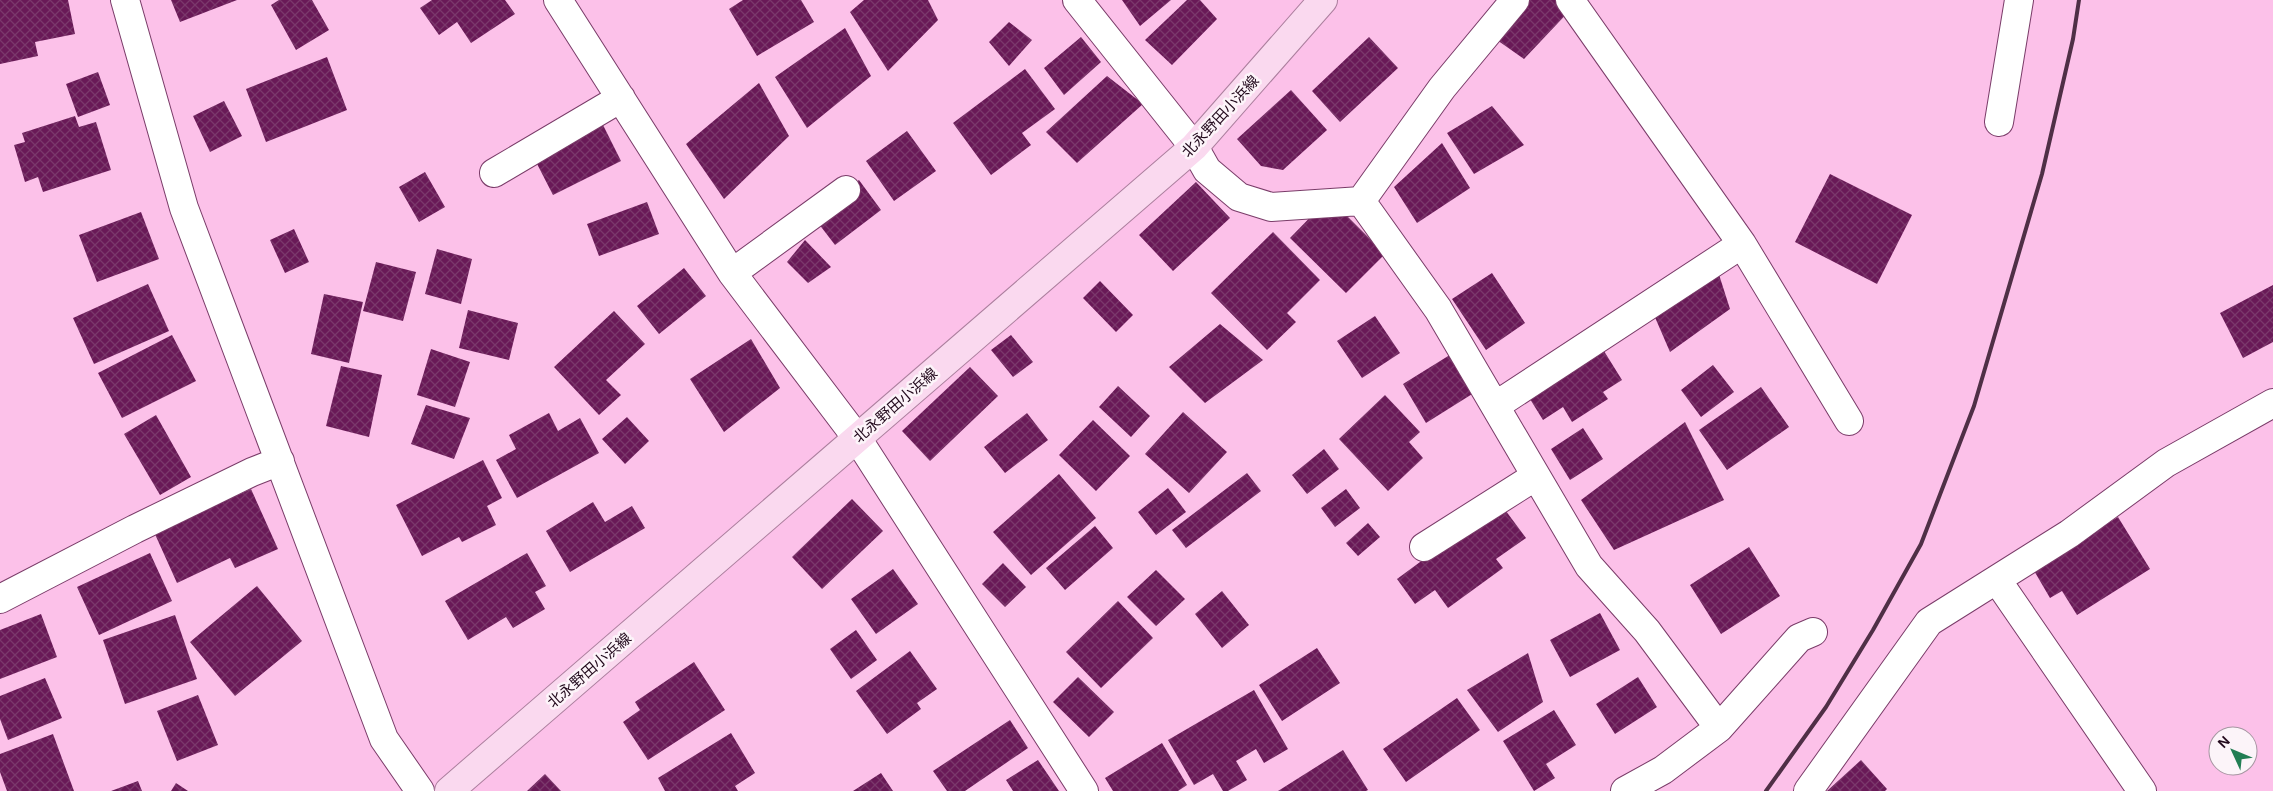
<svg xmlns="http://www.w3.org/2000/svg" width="2273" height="791" viewBox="0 0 2273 791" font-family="Helvetica,'Noto Sans JP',sans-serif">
  <defs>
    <pattern id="building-cross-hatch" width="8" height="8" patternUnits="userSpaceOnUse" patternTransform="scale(1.25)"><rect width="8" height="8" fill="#691957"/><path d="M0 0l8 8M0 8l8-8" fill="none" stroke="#7a386b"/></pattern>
  </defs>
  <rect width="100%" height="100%" fill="#fcc1e9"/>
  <path fill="url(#building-cross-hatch)" d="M0,0H68L75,34L35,42L38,56L0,64Z
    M171,0H237L180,22Z
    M279,0H312L329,30L296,50L271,5Z
    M432,0H505L515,14L471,43L457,22L439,35L420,8Z
    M743,0H801L814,22L757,56L729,9Z
    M864,0H928L938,20L888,71L850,12Z
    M1122,0H1171L1140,26Z
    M1187,0H1200L1217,19L1172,65L1145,40Z
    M1515,0H1562L1574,6L1524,59L1487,33Z
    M1009,22L1032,40L1009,66L989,42Z
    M845,28L871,76L807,128L775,77Z
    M1081,37L1101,62L1064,95L1044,68Z
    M1369,37L1398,68L1340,122L1312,91Z
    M327,57L347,110L266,142L246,89Z
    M1025,69L1055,109L1022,133L1031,145L991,175L953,123Z
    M98,72L110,105L78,117L66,84Z
    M1107,76L1143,104L1077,163L1046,132Z
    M759,83L789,136L724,199L686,144Z
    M1291,90L1327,130L1283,170L1261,166L1237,139Z
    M224,101L242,136L210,152L193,116Z
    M1492,106L1524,145L1474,174L1447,133Z
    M75,116L79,127L96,122L111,170L43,192L38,177L25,182L14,145L25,142L22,133Z
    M603,125L621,161L553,195L535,160Z
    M907,131L936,171L894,201L866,161Z
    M1442,143L1470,188L1417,223L1394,187Z
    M425,172L445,207L419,222L399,187Z
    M1830,174L1912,215L1877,284L1795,242Z
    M859,180L881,210L835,245L812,215Z
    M1196,182L1230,218L1173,271L1139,235Z
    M1329,198L1385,254L1346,293L1290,238Z
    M647,202L659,234L599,256L587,224Z
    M141,212L159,259L97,282L79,235Z
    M294,229L309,262L285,273L270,240Z
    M1273,232L1320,280L1287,313L1296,322L1267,350L1211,293Z
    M805,240L831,267L808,283L787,262Z
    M437,249L472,259L461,304L425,294Z
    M376,262L416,272L403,321L363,311Z
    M1715,262L1730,309L1670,352L1654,315Z
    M684,268L706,296L659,334L637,306Z
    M1492,273L1525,323L1486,350L1452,299Z
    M1100,281L1133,315L1116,332L1083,298Z
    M148,284L169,331L94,364L73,318Z
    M2273,285V342L2243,358L2220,313Z
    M324,294L363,302L349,363L311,354Z
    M468,310L518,323L509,360L459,348Z
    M614,311L645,344L606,380L621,395L599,415L554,367Z
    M1375,316L1400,353L1362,378L1337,341Z
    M1220,324L1263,360L1205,403L1169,367Z
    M172,335L196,381L122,418L98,373Z
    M1011,335L1033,362L1013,377L991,350Z
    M751,339L780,388L724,432L690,379Z
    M1599,343L1622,380L1603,392L1608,399L1572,422L1563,407L1543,420L1525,391Z
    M431,349L470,362L455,407L417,395Z
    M1453,353L1477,391L1426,423L1403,384Z
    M1713,365L1734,392L1701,417L1681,390Z
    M341,366L382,375L369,437L326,426Z
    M970,367L998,396L930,461L902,431Z
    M1118,386L1150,416L1131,437L1099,407Z
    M1761,387L1789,427L1727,470L1699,430Z
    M1385,395L1420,432L1409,442L1423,458L1388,491L1339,439Z
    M426,405L470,418L454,459L411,444Z
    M1183,412L1227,452L1189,493L1145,454Z
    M549,413L558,431L580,418L599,453L517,498L496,460L516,449L509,435Z
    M1027,413L1048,440L1005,473L984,447Z
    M156,415L191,477L160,495L124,434Z
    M627,417L649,441L625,464L602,439Z
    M1093,420L1130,456L1096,491L1059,455Z
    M1685,422L1724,500L1614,550L1581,500Z
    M1583,428L1603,459L1570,480L1551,449Z
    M1324,449L1339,469L1307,494L1292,475Z
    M483,460L502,498L487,506L496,525L462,542L459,537L422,556L396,505Z
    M1247,473L1261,491L1186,548L1172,530Z
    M1059,474L1096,518L1031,575L993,532Z
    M1168,488L1186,512L1156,535L1138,512Z
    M251,489L278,549L235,568L230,558L177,583L154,532Z
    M1346,489L1360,508L1335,527L1321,508Z
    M852,499L883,531L822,589L792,557Z
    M593,502L605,522L632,506L645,528L570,572L546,531Z
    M1500,503L1526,538L1496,559L1503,568L1448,608L1435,590L1415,604L1397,579Z
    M2118,517L2150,569L2077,615L2062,591L2050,598L2033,569Z
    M1368,523L1380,537L1358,556L1346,543Z
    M1095,526L1113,548L1065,590L1046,568Z
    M1749,547L1780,596L1721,634L1690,585Z
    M150,553L172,601L99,635L77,587Z
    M527,553L546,586L535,592L545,609L513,628L506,617L468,640L445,601Z
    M1003,563L1026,587L1005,607L982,584Z
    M893,569L918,604L876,634L851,599Z
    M1156,570L1185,599L1156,626L1127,597Z
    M257,586L302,641L235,696L190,642Z
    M1222,591L1249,625L1222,648L1195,614Z
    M1118,601L1153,638L1101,688L1066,652Z
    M1600,613L1620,650L1570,677L1550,640Z
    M41,614L57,657L0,679V630Z
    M175,615L197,679L125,704L103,640Z
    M856,630L877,660L851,679L830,649Z
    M1317,648L1340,683L1282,721L1259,685Z
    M910,651L937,689L917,703L921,709L887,734L856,691Z
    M1528,653L1543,702L1498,732L1467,690Z
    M694,662L725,710L648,760L623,722L640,710L635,702Z
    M1078,677L1114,712L1089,737L1053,702Z
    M1638,677L1657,707L1615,734L1596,704Z
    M45,678L62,718L8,740L0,719V696Z
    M1254,690L1288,749L1264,763L1256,749L1236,761L1247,780L1228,791H1223L1213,774L1194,785L1168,740Z
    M198,695L218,745L177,761L157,711Z
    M1457,698L1480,730L1406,782L1383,749Z
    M1554,710L1576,745L1546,764L1555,778L1534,791L1503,741Z
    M1010,720L1028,748L965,791H947L933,771Z
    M731,733L755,773L735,786L738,791H665L658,778Z
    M53,734L74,791H7L0,772V754Z
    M1162,743L1187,785L1178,791H1113L1105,778Z
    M1343,750L1368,790L1366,791H1278Z
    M1038,760L1059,791H1013L1006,780Z
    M1861,760L1887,789L1885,791H1827Z
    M881,773L893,791H853Z
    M545,774L561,791H527Z
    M138,781L142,791H111Z
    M176,783L188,791H171Z"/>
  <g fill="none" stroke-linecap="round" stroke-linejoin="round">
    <g stroke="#7a3c69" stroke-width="30">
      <path id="minor" d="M125,0L184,208L384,739L420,791
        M558,0L732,273L857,438L1084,791
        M1077,0L1194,147L1207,170L1239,197L1271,207L1361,201L1438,309L1589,566L1647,631L1719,728
        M1999,122L2019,0
        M494,173L621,98
        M1361,201L1442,88L1515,0
        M1742,244L1849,421
        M732,273L846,190
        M1495,406L1742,244L1570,0
        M1424,547L1536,476
        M1997,580L2142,791
        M0,599L135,529L252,472L280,461
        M1625,791L1663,770L1719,728L1799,638L1813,632
        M1808,791L1929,622L2069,534L2166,463L2273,403"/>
    </g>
    <g stroke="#ac7f9e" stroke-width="30">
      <path id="major" d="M449,791L1194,147L1323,0"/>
    </g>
    <use href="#minor" stroke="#fff" stroke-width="28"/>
    <use href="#major" stroke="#fad9ef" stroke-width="28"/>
    <path stroke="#4f2f46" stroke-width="4" d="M1766,791L1826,707L1873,630L1921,544L1974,406L2042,174L2073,39L2079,0"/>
  </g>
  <g text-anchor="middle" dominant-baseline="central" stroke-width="5" stroke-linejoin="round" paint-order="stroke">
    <g font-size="15" fill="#22091c" stroke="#fcf4f9">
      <text transform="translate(1220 116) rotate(-47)">北永野田小浜線</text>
      <text transform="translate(895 405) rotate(-41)">北永野田小浜線</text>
      <text transform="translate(589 670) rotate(-41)">北永野田小浜線</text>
    </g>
  </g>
  <g transform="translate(2233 751) rotate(314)"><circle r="24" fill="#fcf4f9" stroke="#a596a1"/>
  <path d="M0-4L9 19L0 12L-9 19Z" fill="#227e54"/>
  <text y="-8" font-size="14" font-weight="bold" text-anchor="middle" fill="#22091c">N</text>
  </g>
</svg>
